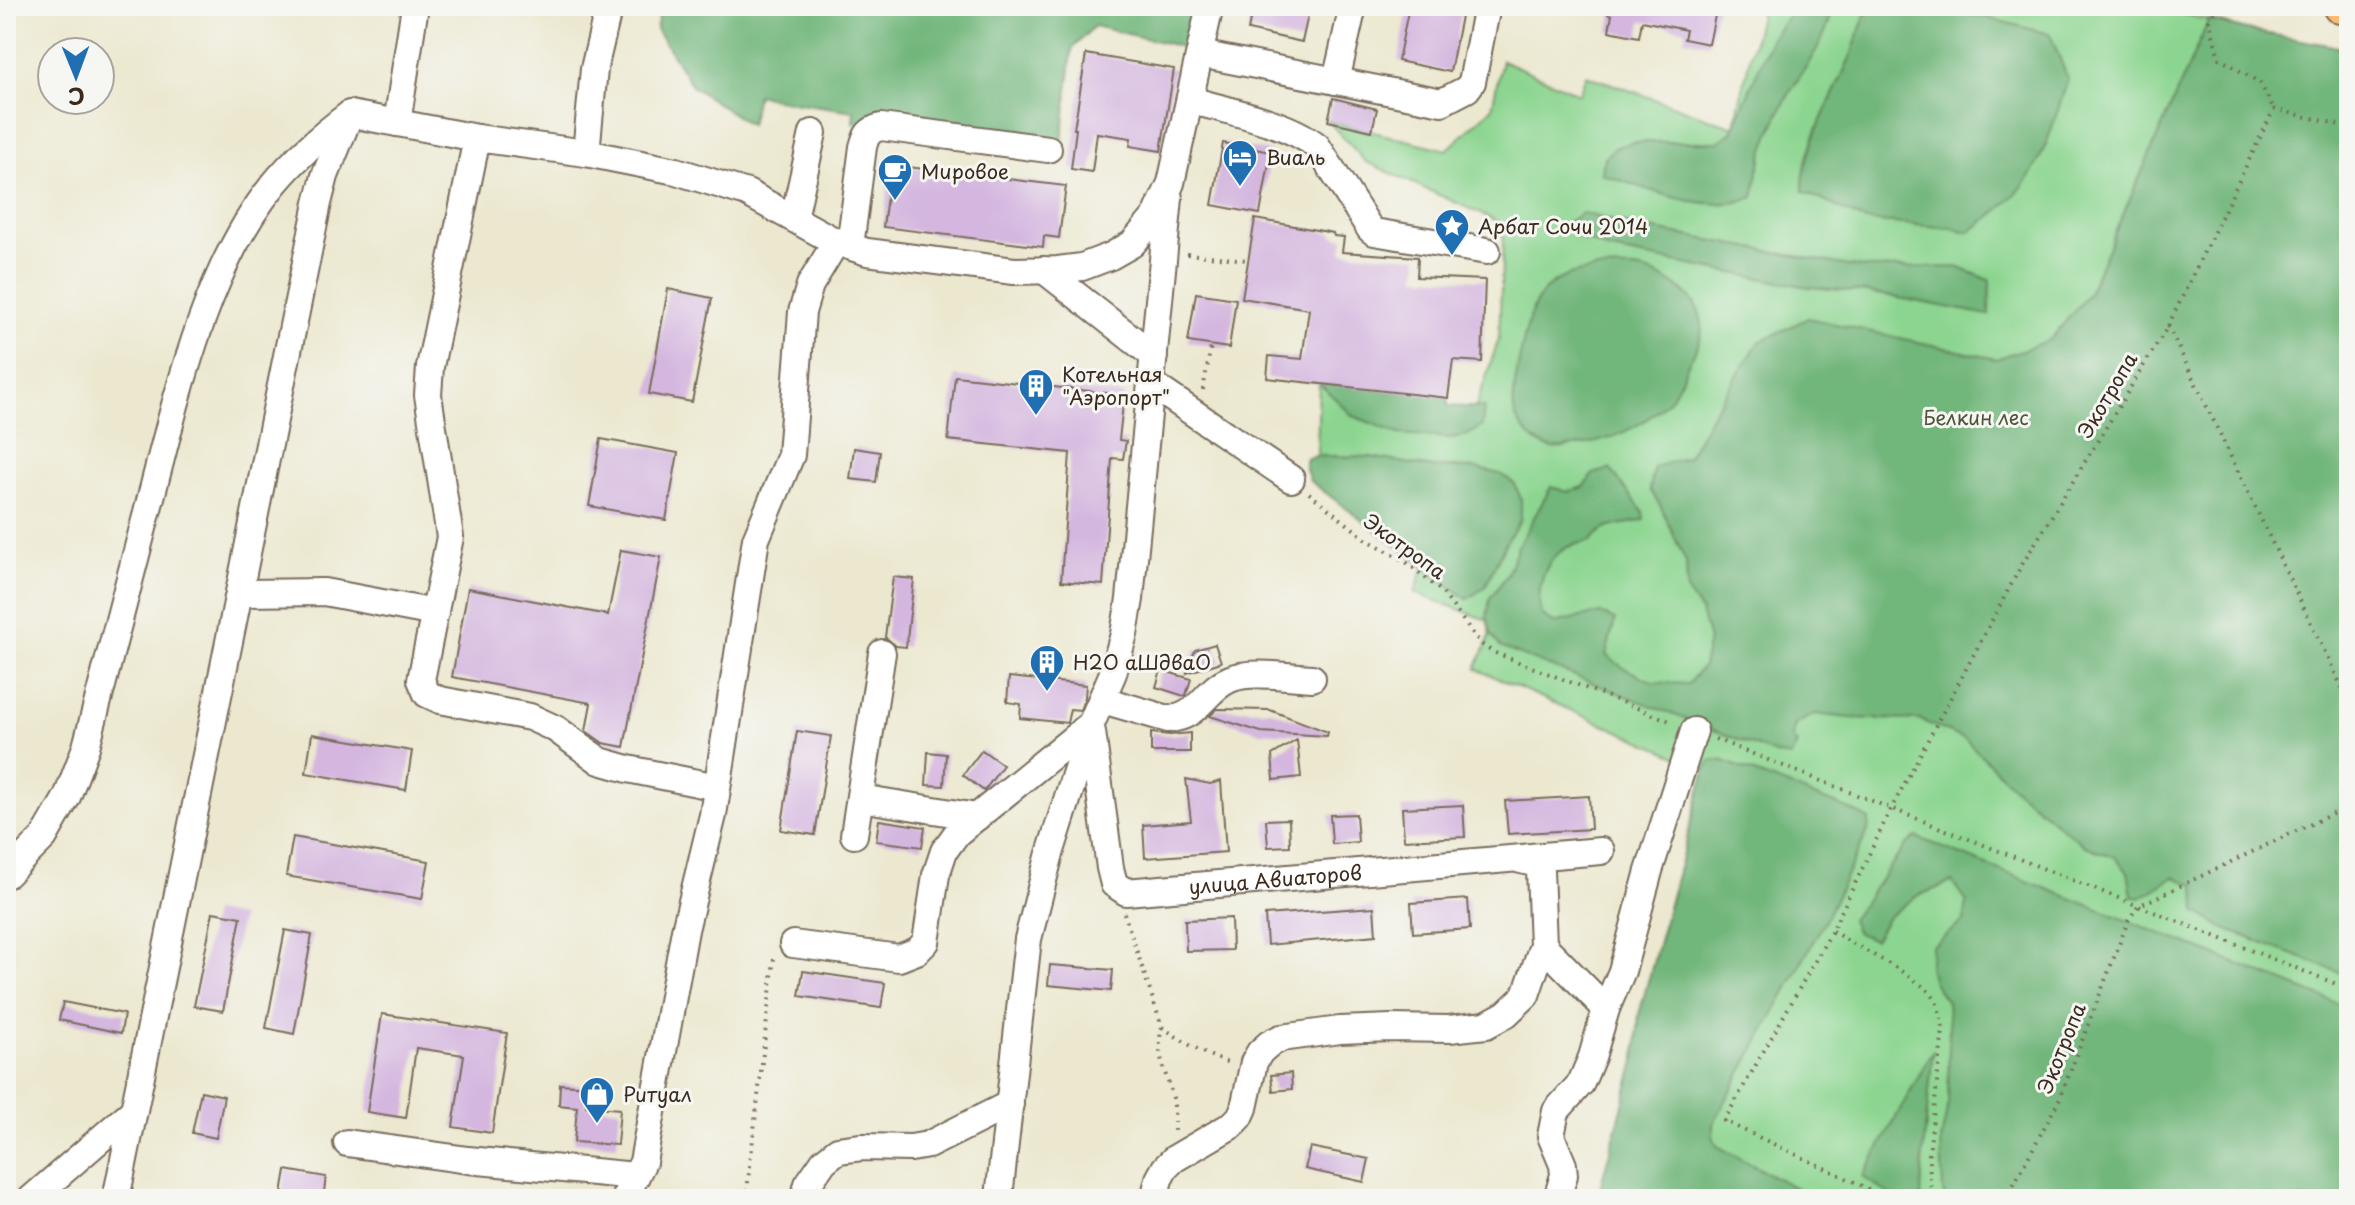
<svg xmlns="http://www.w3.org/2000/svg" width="2355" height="1205" viewBox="0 0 2355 1205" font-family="'Playpen Sans',sans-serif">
  <rect width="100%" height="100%" fill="#f6f6f2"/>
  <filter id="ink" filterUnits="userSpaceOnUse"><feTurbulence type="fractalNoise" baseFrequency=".0125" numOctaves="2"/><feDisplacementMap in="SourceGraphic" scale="16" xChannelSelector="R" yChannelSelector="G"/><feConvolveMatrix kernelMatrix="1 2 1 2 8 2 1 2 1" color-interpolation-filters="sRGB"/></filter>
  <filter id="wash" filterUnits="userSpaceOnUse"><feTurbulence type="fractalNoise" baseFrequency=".006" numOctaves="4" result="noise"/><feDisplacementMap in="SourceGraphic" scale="32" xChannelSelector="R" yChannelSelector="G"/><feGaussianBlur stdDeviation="1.8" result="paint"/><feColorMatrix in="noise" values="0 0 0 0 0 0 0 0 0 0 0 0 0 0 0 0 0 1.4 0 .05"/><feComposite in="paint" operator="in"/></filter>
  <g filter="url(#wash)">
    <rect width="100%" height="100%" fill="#ece8d0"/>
    <path fill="#8cd590" stroke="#648057" stroke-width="2" d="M1762,6H1880L1868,13L2050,34L1941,6H2145L2209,20L2246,30L2349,49V1199H1597L1636,1058L1639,1015L1706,769L1476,669L1491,634L1487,620L1415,593L1456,467H1427L1371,457L1317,456L1319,383L1353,416L1399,434L1414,433L1433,437L1467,435L1499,338L1503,239L1499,222L1366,162L1328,121L1447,150L1492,108L1502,60L1579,94L1586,75L1734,127Z"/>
    <path fill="#71b67a" stroke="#56704c" stroke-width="2" d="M661,6H1202L1196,34L1182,47L1094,26L1072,49L1062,143L1048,149L853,123L854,111L779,100L757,94L750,125L693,87L656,29Z
      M1795,6H1833C1827,41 1805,66 1788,96C1771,126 1757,163 1754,197C1706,216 1648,189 1602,174L1604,157L1617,147L1633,142H1718L1732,132L1771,39Z
      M1880,6H1941L2050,34L2068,79C2056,114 2047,152 2026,182C2011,202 1989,218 1969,232L1952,228L1866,221L1803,191C1802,146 1831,103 1848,62C1855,47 1859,30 1865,15Z
      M2209,20L2246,30L2349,49V976L2223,928L2196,911L2195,885L2174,877L2140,898L2132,896L2128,872L2115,857L2085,846L2017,791L1965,739L1920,720L1849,718L1814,714L1795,725L1792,738L1797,744L1791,757L1778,755L1500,647L1491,634L1487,617L1490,598L1507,575L1518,546L1551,487L1568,492L1584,487L1593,474L1610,469L1643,512L1644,520C1624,526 1605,522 1591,541C1583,543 1573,544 1566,548C1543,561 1535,592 1542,615L1553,623L1600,613L1615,620L1606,655L1622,667L1653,682L1688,684L1703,666L1709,640L1701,612L1687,592L1686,562L1661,507L1650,490L1654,467L1688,457L1711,416L1759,342L1808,318L1996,359L2050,340L2087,296Z
      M1582,213L1639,227L1850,266L1867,268L1957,267L1990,280L1989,315L1867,292L1808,287L1610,250L1576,236L1566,223Z
      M1596,269C1612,269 1629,267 1645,271C1670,278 1702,299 1702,327C1702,342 1693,354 1687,366C1681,379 1676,393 1666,403C1642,427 1607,443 1574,446C1567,447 1557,450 1550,448C1535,445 1516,425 1514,410C1511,391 1524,334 1531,314C1534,305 1540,296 1546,289C1559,275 1579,272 1596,269Z
      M1319,383L1448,398V406L1484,408L1482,426L1468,435L1451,438L1399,434L1353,416Z
      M1317,456L1371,457L1427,467L1473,468L1500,474L1515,484L1521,499V519L1506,542L1485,587L1467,599L1310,481L1305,466L1307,458Z
      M1721,760L1858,813L1869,820L1868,831L1824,922L1713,1124V1136L1717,1146L1816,1199H1597L1636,1058L1639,1015L1706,769L1711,761Z
      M1916,837L2349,1008V1199H1945L1943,1191L1941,1141L1948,1104L1949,1028L1947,1002L1933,982L1929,967L1932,946L1964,921L1967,902L1952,882L1915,897L1888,917L1874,940L1857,933L1851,920L1906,845Z
      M1933,1050L1923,1154L1921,1198L1897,1199L1863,1177Z"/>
    <g id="blocks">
      <path fill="#d4b6df" d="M1253,6H1310L1302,42L1248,30Z
        M1409,6H1463L1450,72L1398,61Z
        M1609,6H1717L1709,44L1684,39L1686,30L1642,21L1639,37L1609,31L1612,15L1608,14Z
        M1086,54L1174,69L1161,151L1130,146L1131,138L1097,133L1092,172L1071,169L1076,129H1074Z
        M1333,98L1377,109L1372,131L1328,121Z
        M1223,143L1271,152L1260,214L1212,205Z
        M891,165L1066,186L1059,238L1044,236L1043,247L883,227Z
        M1255,219L1333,233L1334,236L1344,237L1342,252L1418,257L1417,277L1485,280L1482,362L1453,360L1448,398L1267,378L1269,356L1302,359L1309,309L1242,298Z
        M668,289L712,298L692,402L649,394Z
        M1196,293L1236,299L1229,348L1188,342Z
        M955,376L1124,395L1119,440L1126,441L1123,459L1112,458L1103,585L1061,581L1070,453L948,440Z
        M601,439L678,453L666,520L589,506Z
        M854,448L880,452L876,482L850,479Z
        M621,550L661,557L624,747L603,743L586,731L591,703L452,677L468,588L608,615Z
        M893,577L914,579L906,647L896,646L885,637Z
        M1215,644L1221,662L1187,673L1195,650Z
        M1161,670L1191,679L1186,695L1184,696L1156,687Z
        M1009,677L1086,685L1085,697L1080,710L1070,709L1067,723L1020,718L1021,704L1007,702Z
        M1217,709L1270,710L1328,732L1327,736L1261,732L1210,716Z
        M797,731L831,736L815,835L781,830Z
        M1151,733L1170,735L1190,733V752H1151Z
        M312,734L412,751L406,790L306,773Z
        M1297,740L1301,777L1274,780L1272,755Z
        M982,750L1003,765L984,791L963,775Z
        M928,752L946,754L944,786L926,785Z
        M1186,779L1210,784L1221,781L1226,852L1145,858L1143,825L1191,821Z
        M1589,796L1591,829L1508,834L1505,801Z
        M1463,805L1465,837L1404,840L1402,808Z
        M1356,814L1358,842L1332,844L1330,815Z
        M1289,819L1290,846L1268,847L1266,820Z
        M879,820L925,827L922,847L876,841Z
        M293,837L429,861L422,899L286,876Z
        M1468,899L1470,929L1413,933L1411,903Z
        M1374,907L1376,935L1267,945L1265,915Z
        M213,912L241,917L223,1011L194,1006Z
        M1231,918L1232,950L1186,951L1185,920Z
        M285,930L312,935L294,1034L266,1028Z
        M1050,965L1113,970L1111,991L1048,985Z
        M803,971L885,983L881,1008L799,996Z
        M63,1002L124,1014L121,1033L59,1020Z
        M382,1014L507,1033L492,1133L453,1127L464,1055L416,1048L406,1118L367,1112Z
        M1291,1073L1292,1089L1273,1091L1271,1075Z
        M560,1084L588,1086L586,1106L620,1109L617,1145L574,1142L577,1107L559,1105Z
        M201,1091L224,1096L216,1138L192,1133Z
        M1310,1147L1369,1159L1364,1182L1305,1169Z
        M286,1170L326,1177L323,1199H281Z"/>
    </g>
  </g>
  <g filter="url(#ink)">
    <use href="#blocks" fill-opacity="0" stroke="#796c5c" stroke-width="2"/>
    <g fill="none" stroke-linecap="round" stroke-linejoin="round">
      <g stroke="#796c5c" stroke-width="30">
        <g id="minor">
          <path d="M1200,54L1442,102L1467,89L1472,82L1487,6"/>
          <path d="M1336,81L1353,6"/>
          <path d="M1190,100C1228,111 1287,122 1317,146L1370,229L1374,232L1487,251"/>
          <path d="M397,123L415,6"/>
          <path d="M477,138L430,367L428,395L450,537L421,680L427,694L440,700L530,717L556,729L600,761L628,769L717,787"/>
          <path d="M586,153L594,69L609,6"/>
          <path d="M794,218L813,133"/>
          <path d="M850,246L863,147C866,135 869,130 881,127L1048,149"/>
          <path d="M1044,270L1154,356"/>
          <path d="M1151,384L1291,479"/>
          <path d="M239,593L324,592L435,613"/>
          <path d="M1103,700L1168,719C1199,718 1205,689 1230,679C1250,670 1289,677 1312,678"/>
          <path id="s1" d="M1092,732L1110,868L1114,884L1126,892L1601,851"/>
          <path d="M860,798L977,817"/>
          <path d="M854,835L882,653"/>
          <path d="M6,875L44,837L67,797L86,747C107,666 128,586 149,505C176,401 205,268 274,184C296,157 322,135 350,114"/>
          <path d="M793,944L899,958L917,951L926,942L936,875L944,851L957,833L1091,724"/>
          <path d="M1543,945L1606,1009"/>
          <path d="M347,1143L468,1160L636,1176"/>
          <path d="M999,1197L1028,939L1049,857L1091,724L1113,673L1124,634L1130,599L1169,198"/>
          <path d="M31,1199L134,1110"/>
          <path d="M116,1199L318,203L325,176L350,114L477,138L586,153L676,171L747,193L836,242L867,252L1014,271L1058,270L1082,267L1111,256L1132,244L1156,216L1171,183L1210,6"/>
          <path d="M624,1199L643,1162L685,930L713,815L756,539L791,455L802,312L810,285L836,242"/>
          <path d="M804,1199L808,1184L824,1161L838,1150L862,1147L911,1148L928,1145L1010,1104"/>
          <path d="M1154,1199L1159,1179L1165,1168L1174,1159L1232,1125L1240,1117L1244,1108L1254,1062L1260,1052L1269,1044L1281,1038L1340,1030L1391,1028L1449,1029L1486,1025L1506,1014L1526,995L1543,945L1540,870L1534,863L1521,860"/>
          <path d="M1557,1199L1564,1175L1563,1165L1551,1136L1556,1111L1581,1083L1592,1057L1606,1009L1622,971L1649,871L1694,731"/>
        </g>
      </g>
      <g stroke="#796c5c" stroke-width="38">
        <path id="major" d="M2340,6L2349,8"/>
      </g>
      <path stroke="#796c5c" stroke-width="4" stroke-dasharray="2 6" stroke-linecap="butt" d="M2219,6L2209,20L2219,58L2260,83L2274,109
        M2274,109L2349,127
        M1187,254L1248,260
        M2168,326L2349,702
        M1203,390L1211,346
        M1309,493L1366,539L1406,562L1441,591L1481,644L1493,652L1673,722
        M1715,739L2349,989
        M1124,913L1162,1027C1155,1054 1166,1072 1173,1098C1175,1108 1174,1121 1174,1131
        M1832,931C1856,947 1922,978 1934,998C1940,1008 1941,1018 1943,1029L1929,1155L1931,1199
        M1162,1027C1184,1042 1204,1055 1230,1063
        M746,1199L774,959
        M1882,1199L1859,1184L1724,1121L1832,931L1891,809L2020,568L2168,326L2274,109
        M2006,1199L2060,1098L2128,921L2138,906L2349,806"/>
      <use href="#minor" stroke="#fff" stroke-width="26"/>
      <use href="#major" stroke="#febc70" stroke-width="34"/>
    </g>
  </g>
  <defs>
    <g id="hotel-pin" transform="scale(1.8)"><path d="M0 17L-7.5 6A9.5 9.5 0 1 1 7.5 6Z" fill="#1f6fb2" stroke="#f6f6f2"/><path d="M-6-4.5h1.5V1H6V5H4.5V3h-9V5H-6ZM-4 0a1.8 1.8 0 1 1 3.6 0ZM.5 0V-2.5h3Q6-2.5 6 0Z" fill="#fff"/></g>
    <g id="cafe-pin" transform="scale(1.8)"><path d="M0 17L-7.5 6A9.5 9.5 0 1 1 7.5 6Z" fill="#1f6fb2" stroke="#f6f6f2"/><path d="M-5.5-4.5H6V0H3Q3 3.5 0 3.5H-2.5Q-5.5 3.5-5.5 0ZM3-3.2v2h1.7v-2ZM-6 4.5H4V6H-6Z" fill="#fff"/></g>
    <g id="sight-pin" transform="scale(1.8)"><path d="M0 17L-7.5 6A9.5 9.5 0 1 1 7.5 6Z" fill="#1f6fb2" stroke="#f6f6f2"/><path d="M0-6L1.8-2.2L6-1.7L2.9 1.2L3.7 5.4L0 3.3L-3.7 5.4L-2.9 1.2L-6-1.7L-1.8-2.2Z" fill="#fff"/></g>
    <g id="building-pin" transform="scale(1.8)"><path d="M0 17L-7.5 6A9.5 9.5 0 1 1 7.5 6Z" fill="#1f6fb2" stroke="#f6f6f2"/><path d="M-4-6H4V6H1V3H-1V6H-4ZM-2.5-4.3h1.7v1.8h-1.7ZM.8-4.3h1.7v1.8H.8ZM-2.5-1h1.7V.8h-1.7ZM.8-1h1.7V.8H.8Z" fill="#fff"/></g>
    <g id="shop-pin" transform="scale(1.8)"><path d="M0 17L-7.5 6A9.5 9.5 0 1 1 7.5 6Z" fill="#1f6fb2" stroke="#f6f6f2"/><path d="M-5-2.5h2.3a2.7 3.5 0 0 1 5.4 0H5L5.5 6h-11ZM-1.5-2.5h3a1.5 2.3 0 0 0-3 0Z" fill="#fff"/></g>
  </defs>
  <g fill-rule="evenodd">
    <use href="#hotel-pin" x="1240" y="157"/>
    <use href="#cafe-pin" x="895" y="171"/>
    <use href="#sight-pin" x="1452" y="226"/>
    <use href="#building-pin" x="1036" y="386"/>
    <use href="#building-pin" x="1047" y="662"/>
    <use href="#shop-pin" x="597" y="1094"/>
  </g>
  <g text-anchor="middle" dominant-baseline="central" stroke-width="6" stroke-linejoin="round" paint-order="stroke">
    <g font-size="20" fill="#3b2a1e" stroke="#f6f6f2" text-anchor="start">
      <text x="1266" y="157">Виаль</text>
      <text x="921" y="171">Мировое</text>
      <text x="1478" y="226">Арбат Сочи 2014</text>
      <text x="1062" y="374">Котельная<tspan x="1062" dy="23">"Аэропорт"</tspan></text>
      <text x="1073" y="662">H2O аШдваО</text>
      <text x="623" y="1094">Ритуал</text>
    </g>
    <g font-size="20" fill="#3b2a1e" stroke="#f6f6f2">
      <text transform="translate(2107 395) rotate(-59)">Экотропа</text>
      <text transform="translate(1405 546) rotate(36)">Экотропа</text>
      <text stroke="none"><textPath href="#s1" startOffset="318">улица Авиаторов</textPath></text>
      <text transform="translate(2061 1048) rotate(-68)">Экотропа</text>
    </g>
    <g font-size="20" fill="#4f553a" stroke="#f6f6f2">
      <text x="1976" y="417">Белкин лес</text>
    </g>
  </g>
  <rect width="2355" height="1205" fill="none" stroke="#f6f6f2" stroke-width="32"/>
  <g transform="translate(76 76) rotate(179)"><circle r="38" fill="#f6f6f2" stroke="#aba49d" stroke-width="2"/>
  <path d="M0-6L14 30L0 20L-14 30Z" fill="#1f6fb2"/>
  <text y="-12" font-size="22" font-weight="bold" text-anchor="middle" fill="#3b2a1e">С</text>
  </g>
</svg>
